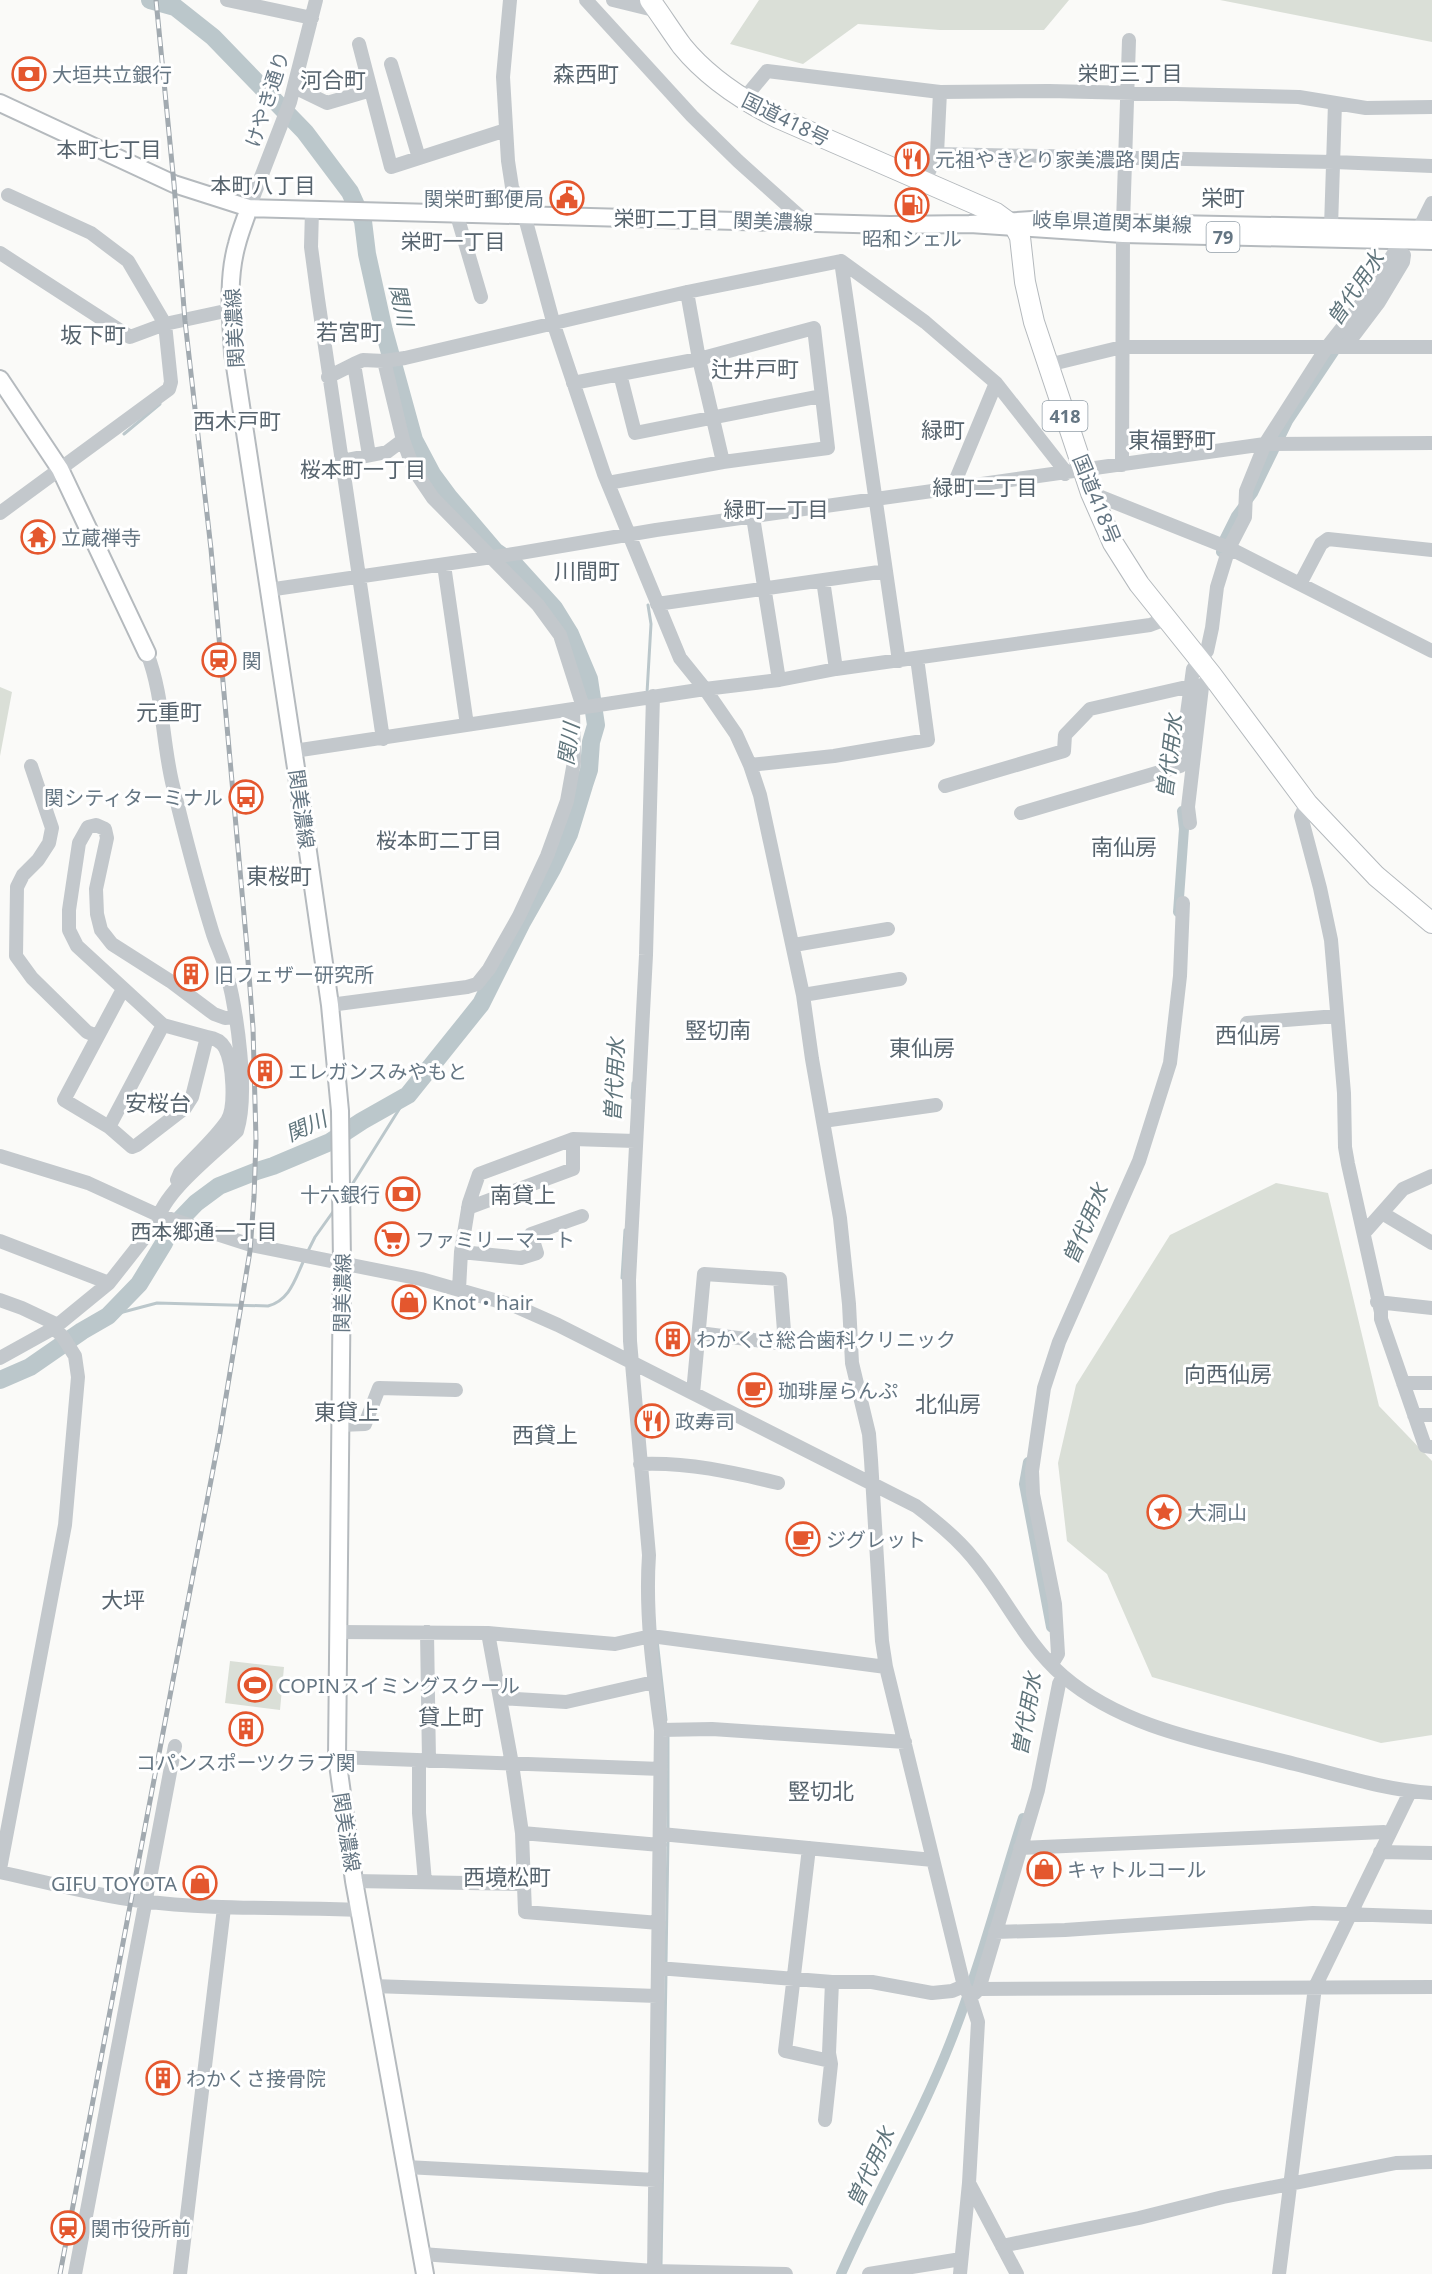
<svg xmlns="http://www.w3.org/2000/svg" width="1432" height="2274" viewBox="0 0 1432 2274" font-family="'Noto Sans','Noto Sans JP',sans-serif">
  <rect width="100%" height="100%" fill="#fafaf8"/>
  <path fill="#dadfd7" d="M759,0H1069L1044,30H940L858,24L803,64L730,44Z
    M1220,0H1432V42Z
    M0,687L12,692L0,756Z
    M1276,1183L1328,1193L1379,1406L1432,1461V1735L1381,1743L1152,1677L1107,1574L1067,1541L1058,1463L1076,1385L1170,1235Z
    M230,1661L284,1667L280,1710L225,1703Z"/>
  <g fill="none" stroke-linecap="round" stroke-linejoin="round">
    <path stroke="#bbc7cb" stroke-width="3" d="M124,434L160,404
      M647,693L651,624L648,605
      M632,1098L633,1083
      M348,1191L408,1095
      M308,1251L315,1237L335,1209
      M622,1278L625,1230
      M108,1316L157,1303L268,1306C290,1300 295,1279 304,1260
      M657,1640L666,1720
      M668,1733V1831
      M666,1963L668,1838
      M661,2266L666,1973"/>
    <path stroke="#bbc7cb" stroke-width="10" d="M1221,552L1223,542L1236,516L1253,493L1288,421L1352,325
      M1178,912L1184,829L1182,811
      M1028,1462L1024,1484L1051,1627
      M841,2274C875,2196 919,2122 950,2043C979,1970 999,1893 1023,1818"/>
    <path stroke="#bbc7cb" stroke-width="18" d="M0,1380L30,1367L82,1331L108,1316L139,1284L164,1243L170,1230L196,1203L219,1186L257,1171L273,1166L330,1142L362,1121L408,1095L481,1004L522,922L552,869L569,834L584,785L589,770L591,742L596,725L589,679L570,634L554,608L515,565L495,551L449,497L432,474L414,440L384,331L367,254L363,221L350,192L305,132L213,37L175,7L150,0"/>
    <g stroke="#b5babe" stroke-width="20">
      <path id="major" d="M0,103L174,184L249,208L890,225L970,224
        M249,208C245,220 240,232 237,244C227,279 231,317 233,353L296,768L330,1005L340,1111L342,1263L337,1757L354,1881L425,2274
        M1432,229L1123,223L1032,220L970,224L1123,234L1432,241
        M0,379L60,469L147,653"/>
    </g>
    <g stroke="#b4b9bd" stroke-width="22">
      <path id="highway" d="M650,0C661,15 671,31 682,46C708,78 742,100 778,118L996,213L1015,227L1020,237L1025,282L1034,322L1091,493L1113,543L1139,584L1211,674L1307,803L1376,876L1432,923"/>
    </g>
    <path stroke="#c3c8cc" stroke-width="14" d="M227,0L312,18
      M510,0L503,77L508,161L512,187L524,214L554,325L604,474L680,658L705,689L736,734L750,765L760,795L803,995L812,1059L840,1218L849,1304L852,1363L869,1434L871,1460L882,1641L886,1667L964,1986L970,1997L978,2022L969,2183L960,2274
      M586,0L692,116L738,161L806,222
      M613,0L658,11
      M359,44L391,167L506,130
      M391,64L419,158
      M294,87L327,103L371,90
      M743,100L767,71L940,92L1049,91L1299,97L1366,108L1432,107
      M937,154L1334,162L1432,166
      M924,182L937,154L940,92
      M249,208L290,102L316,0
      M312,210L311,247L318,299L383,739
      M456,212L481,297
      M1123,223L1129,40
      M1331,227L1335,103
      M1419,229L1432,203
      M0,253L130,337L165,324L230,310
      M841,261L899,661
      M687,292L699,359L723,462
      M1345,347L1379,302L1403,262L1404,255L1394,253L1397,244
      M384,361L403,440L414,470L433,498L538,605L560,635L583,707
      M354,364L363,360L384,361L405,358L687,292L841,261L925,322L996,383L1062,467L1065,474
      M1048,365L1122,347H1432
      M620,374L635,433L821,396
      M328,377L354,364L369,455
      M573,383L699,359L814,328L828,448L723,462L608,483
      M341,461L387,452L403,440
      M1122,465L1123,234
      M952,489L996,383
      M1091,493L1229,548L1432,651
      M0,513L169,389L171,382L165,324L128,261L91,233L8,195
      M753,517L779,680
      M444,565L467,725
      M823,580L836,669
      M1300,584L1321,544L1328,539L1432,550
      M268,590L520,553L656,530L1265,444L1432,443
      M657,604L886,571
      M653,696L646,955L629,1280L630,1341L649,1555C645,1613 653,1672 661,1730L654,2274
      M294,751L705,689L779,680L836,669L1150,625L1166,619
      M750,765L834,756L928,740L917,658
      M31,766L52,828L49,843L38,860L23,875L17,887L16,956L32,978L87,1032L97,1036
      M945,786L1064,751L1065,735L1090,709L1191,686
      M1307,803L1301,816L1320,888L1331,940L1344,1093L1345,1147L1348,1164L1381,1312V1319L1425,1446L1432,1447
      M1021,813L1180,766L1193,669L1207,651L1212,628L1217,587L1229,548L1245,517L1246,491L1265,444L1327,347L1364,300L1394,253
      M1190,823L1188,807L1202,687L1211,674
      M794,945L888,929
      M123,989L64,1100L109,1127L132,1147L137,1145L185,1108L192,1097L207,1037L163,1025L77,946L69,930V910L79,843L88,827L96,825L105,829L107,838L96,889L97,914L101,930L112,944L170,981L214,1014L225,1018L235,1017
      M803,995L900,979
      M330,1005L467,987L477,984L489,969L519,916L547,856L567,801L574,762L573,709
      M1247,1023L1337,1016
      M823,1121L936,1105
      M109,1127L163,1025
      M0,1156L88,1183L158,1215L251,1245L421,1279L515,1306L558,1325L916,1506C936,1521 957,1538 973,1558C1005,1596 1025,1643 1063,1676C1127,1731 1216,1743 1295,1764C1340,1775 1385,1790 1432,1793
      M177,1180L180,1173C195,1156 214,1140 227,1121C236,1107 233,1063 225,1048C221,1041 215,1038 207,1037
      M468,1208L573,1169V1139
      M1382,1213L1432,1243
      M1364,1233L1403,1189L1432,1176
      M0,1241L109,1283
      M461,1252L469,1203L479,1174L573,1139L635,1141
      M459,1289L461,1252L521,1258L537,1253L531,1234L582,1216
      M0,1300L22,1308L58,1325
      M1377,1302L1432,1308
      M0,1358L54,1328L109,1283L157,1222C164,1191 214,1154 237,1131C249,1094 237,1012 227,974C224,959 216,945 212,931C197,882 184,832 172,782C162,738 163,694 147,653
      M1403,1383H1432
      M693,1393L704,1274L780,1279L785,1344L699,1333
      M1414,1415H1432
      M340,1425L365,1424L379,1388L456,1390
      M640,1464C688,1462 732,1472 778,1483
      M339,1632L488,1633L615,1644L651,1636L886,1667
      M427,1632L429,1761
      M488,1633L512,1764L522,1833L525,1912L659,1923
      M1052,1664L1058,1654L1055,1604L1033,1494L1032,1471L1044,1388L1059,1342L1139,1161L1170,1063L1180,976L1183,903
      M500,1698L566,1702L654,1682
      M661,1730L712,1729L905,1742
      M337,1757L661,1769
      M419,1761V1813L425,1882
      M522,1833L660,1845
      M661,1834L933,1860
      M809,1848L785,2051L830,2061
      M1020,1848L1384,1832L1389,1834
      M1380,1852L1432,1853
      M0,1869L65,1525L78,1377L75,1356L63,1337L54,1328
      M0,1872C46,1882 93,1895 140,1901C213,1910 286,1907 360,1910
      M354,1881L522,1884
      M995,1932L1065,1930L1313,1913L1432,1917
      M658,1968L832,1982H872L932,1993L952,1991L964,1986
      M373,1986L657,1996
      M979,1989L1432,1987
      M974,1994L979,1989L1038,1790L1059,1684L1063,1676
      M825,2120L831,2064L829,2053L832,1982
      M406,2167L656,2180
      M969,2183L1017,2274
      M1002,2246L1139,2218L1223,2197L1396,2163L1432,2162
      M422,2254L654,2271L786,2274
      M75,2274L175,1746
      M180,2274L224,1908
      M869,2274L961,2259
      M1279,2274L1315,1987L1410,1792"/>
    <use href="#major" stroke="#fff" stroke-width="16"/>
    <use href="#highway" stroke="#fff" stroke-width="20"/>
    <g stroke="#a2aab0" stroke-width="5">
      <path id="rail" d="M60,2274L220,1433L250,1251L254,1197L256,1140L253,1028L247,948L211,549L185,321L174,184L156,0"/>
    </g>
    <use href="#rail" stroke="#fff" stroke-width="3" stroke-dasharray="9" stroke-linecap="butt"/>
  </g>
  <defs>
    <g id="bank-ring" transform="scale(1.725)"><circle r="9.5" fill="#fff" stroke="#e4572e" stroke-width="1.5"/><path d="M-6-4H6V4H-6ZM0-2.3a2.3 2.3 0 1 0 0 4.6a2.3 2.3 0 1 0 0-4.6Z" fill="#e4572e"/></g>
    <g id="restaurant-ring" transform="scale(1.725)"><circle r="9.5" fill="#fff" stroke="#e4572e" stroke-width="1.5"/><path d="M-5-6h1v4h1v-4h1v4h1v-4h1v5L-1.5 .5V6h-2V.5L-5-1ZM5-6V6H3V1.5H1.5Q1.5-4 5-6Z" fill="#e4572e"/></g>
    <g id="civic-ring" transform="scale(1.725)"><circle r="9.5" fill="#fff" stroke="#e4572e" stroke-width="1.5"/><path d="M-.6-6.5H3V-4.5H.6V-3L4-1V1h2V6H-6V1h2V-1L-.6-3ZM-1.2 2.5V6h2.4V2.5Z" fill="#e4572e"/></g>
    <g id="fuel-ring" transform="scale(1.725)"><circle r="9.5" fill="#fff" stroke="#e4572e" stroke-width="1.5"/><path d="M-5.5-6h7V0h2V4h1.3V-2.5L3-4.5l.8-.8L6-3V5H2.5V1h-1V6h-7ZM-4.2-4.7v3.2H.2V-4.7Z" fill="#e4572e"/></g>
    <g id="temple-ring" transform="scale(1.725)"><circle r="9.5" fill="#fff" stroke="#e4572e" stroke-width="1.5"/><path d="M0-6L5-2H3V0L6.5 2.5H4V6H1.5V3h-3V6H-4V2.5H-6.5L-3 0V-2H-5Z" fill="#e4572e"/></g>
    <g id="station-ring" transform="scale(1.725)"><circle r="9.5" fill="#fff" stroke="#e4572e" stroke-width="1.5"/><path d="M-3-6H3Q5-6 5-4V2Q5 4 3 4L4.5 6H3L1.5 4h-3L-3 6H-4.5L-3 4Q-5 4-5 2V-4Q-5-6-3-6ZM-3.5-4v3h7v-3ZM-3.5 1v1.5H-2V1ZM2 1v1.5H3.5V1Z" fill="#e4572e"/></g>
    <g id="bus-ring" transform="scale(1.725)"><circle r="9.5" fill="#fff" stroke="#e4572e" stroke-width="1.5"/><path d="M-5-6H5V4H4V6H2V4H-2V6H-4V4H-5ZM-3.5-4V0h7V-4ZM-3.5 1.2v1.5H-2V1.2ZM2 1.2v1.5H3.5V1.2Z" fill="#e4572e"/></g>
    <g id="building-ring" transform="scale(1.725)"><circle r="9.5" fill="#fff" stroke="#e4572e" stroke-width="1.5"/><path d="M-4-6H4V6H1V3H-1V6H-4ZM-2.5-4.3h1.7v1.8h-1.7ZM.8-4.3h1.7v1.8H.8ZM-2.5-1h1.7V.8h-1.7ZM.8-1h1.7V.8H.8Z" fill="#e4572e"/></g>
    <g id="supermarket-ring" transform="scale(1.725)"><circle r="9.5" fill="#fff" stroke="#e4572e" stroke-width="1.5"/><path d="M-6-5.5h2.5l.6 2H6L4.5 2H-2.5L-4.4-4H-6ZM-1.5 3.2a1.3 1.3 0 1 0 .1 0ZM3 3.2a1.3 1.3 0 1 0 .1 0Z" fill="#e4572e"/></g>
    <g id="shop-ring" transform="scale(1.725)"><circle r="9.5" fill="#fff" stroke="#e4572e" stroke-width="1.5"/><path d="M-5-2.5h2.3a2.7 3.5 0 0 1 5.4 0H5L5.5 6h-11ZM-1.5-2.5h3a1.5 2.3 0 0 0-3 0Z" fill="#e4572e"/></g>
    <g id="cafe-ring" transform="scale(1.725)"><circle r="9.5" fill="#fff" stroke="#e4572e" stroke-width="1.5"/><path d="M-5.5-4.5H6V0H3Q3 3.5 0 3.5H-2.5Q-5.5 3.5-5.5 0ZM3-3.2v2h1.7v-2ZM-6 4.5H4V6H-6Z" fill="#e4572e"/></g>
    <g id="sight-ring" transform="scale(1.725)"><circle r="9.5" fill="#fff" stroke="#e4572e" stroke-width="1.5"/><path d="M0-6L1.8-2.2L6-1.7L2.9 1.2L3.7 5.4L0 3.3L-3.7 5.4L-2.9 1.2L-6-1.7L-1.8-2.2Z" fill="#e4572e"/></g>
    <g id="stadium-ring" transform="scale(1.725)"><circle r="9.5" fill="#fff" stroke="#e4572e" stroke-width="1.5"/><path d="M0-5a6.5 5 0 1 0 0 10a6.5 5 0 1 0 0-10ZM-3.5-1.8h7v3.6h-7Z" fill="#e4572e"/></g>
  </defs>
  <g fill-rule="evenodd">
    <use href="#bank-ring" x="29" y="74"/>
    <use href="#restaurant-ring" x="912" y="159"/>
    <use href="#civic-ring" x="567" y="198"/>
    <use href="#fuel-ring" x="912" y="205"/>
    <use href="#temple-ring" x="38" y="537"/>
    <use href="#station-ring" x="219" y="660"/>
    <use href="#bus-ring" x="246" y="797"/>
    <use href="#building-ring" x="191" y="974"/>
    <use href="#building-ring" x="265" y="1071"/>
    <use href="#bank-ring" x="403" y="1194"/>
    <use href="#supermarket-ring" x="392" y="1239"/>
    <use href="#shop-ring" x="409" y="1302"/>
    <use href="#building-ring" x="673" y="1339"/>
    <use href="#cafe-ring" x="755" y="1390"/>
    <use href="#restaurant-ring" x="652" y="1421"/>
    <use href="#sight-ring" x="1164" y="1512"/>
    <use href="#cafe-ring" x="803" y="1539"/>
    <use href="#stadium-ring" x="255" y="1685"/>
    <use href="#building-ring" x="246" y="1729"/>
    <use href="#shop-ring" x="1044" y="1869"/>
    <use href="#shop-ring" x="200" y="1883"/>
    <use href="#building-ring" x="163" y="2078"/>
    <use href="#station-ring" x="68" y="2228"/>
  </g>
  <g text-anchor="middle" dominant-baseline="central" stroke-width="6" stroke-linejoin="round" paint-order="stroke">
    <g fill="#fff" stroke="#939fa8" stroke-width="1.5">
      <rect x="1206.5" y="222" width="33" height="30" rx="4.5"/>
      <rect x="1042.5" y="401" width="45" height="30" rx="4.5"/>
    </g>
    <g font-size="18" font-weight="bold" fill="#657683">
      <text x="1223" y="237">79</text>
      <text x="1065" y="416">418</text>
    </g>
    <g font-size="20" fill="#657683" stroke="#fff" text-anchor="start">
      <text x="52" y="74">大垣共立銀行</text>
      <text x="935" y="159">元祖やきとり家美濃路 関店</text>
      <text x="544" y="198" text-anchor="end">関栄町郵便局</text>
      <text x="912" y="238" text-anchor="middle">昭和シェル</text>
      <text x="61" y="537">立蔵禅寺</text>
      <text x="242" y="660">関</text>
      <text x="223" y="797" text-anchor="end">関シティターミナル</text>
      <text x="214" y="974">旧フェザー研究所</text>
      <text x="288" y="1071">エレガンスみやもと</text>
      <text x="380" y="1194" text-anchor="end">十六銀行</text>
      <text x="415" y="1239">ファミリーマート</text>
      <text x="432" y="1302">Knot・hair</text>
      <text x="696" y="1339">わかくさ総合歯科クリニック</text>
      <text x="778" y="1390">珈琲屋らんぷ</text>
      <text x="675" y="1421">政寿司</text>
      <text x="1187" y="1512">大洞山</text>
      <text x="826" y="1539">ジグレット</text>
      <text x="278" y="1685">COPINスイミングスクール</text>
      <text x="246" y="1762" text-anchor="middle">コパンスポーツクラブ関</text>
      <text x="1067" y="1869">キャトルコール</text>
      <text x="177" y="1883" text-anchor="end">GIFU TOYOTA</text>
      <text x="186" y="2078">わかくさ接骨院</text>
      <text x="91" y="2228">関市役所前</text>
    </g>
    <g font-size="20" fill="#657683" stroke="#fff">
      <text transform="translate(267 99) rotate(-72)">けやき通り</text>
      <text transform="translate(786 119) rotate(26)">国道418号</text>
      <text transform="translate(773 221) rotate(2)">関美濃線</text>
      <text transform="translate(1112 222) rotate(2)">岐阜県道関本巣線</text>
      <text transform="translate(234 328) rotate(-93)">関美濃線</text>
      <text transform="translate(1097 499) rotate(68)">国道418号</text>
      <text transform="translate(302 809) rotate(82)">関美濃線</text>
      <text transform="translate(342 1293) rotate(-89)">関美濃線</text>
      <text transform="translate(347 1832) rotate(81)">関美濃線</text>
    </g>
    <g font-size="21" fill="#57646e" stroke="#fff">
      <text x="1130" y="73">栄町三丁目</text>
      <text x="109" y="149">本町七丁目</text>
      <text x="263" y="185">本町八丁目</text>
      <text x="666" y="218">栄町二丁目</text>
      <text x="453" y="241">栄町一丁目</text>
      <text x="363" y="469">桜本町一丁目</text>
      <text x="985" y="487">緑町二丁目</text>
      <text x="776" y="509">緑町一丁目</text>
      <text x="439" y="840">桜本町二丁目</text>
      <text x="204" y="1231">西本郷通一丁目</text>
    </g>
    <g font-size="21" font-style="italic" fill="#60757c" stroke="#fff">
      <text transform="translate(1355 288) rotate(-56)">曽代用水</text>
      <text transform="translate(402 305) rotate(78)">関川</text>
      <text transform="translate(568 744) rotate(-82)">関川</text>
      <text transform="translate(1169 756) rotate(-83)">曽代用水</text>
      <text transform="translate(614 1080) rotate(-87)">曽代用水</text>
      <text transform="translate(306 1126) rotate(-24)">関川</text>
      <text transform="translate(1085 1224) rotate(-67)">曽代用水</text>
      <text transform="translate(1026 1714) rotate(-80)">曽代用水</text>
      <text transform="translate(870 2167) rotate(-65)">曽代用水</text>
    </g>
    <g font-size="22" fill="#57646e" stroke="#fff">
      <text x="586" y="73">森西町</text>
      <text x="333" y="79">河合町</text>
      <text x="1223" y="197">栄町</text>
      <text x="349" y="331">若宮町</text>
      <text x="93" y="334">坂下町</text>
      <text x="755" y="368">辻井戸町</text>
      <text x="237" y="420">西木戸町</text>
      <text x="943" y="429">緑町</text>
      <text x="1172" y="439">東福野町</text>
      <text x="587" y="570">川間町</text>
      <text x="169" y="711">元重町</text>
      <text x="1124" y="846">南仙房</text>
      <text x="279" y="875">東桜町</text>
      <text x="718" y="1029">竪切南</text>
      <text x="1248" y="1034">西仙房</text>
      <text x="922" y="1047">東仙房</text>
      <text x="158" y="1102">安桜台</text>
      <text x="523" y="1194">南貸上</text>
      <text x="1228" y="1373">向西仙房</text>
      <text x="948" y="1403">北仙房</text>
      <text x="347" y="1411">東貸上</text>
      <text x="545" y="1434">西貸上</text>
      <text x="123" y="1599">大坪</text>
      <text x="451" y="1716">貸上町</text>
      <text x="821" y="1790">竪切北</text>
      <text x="507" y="1876">西境松町</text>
    </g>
  </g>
</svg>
